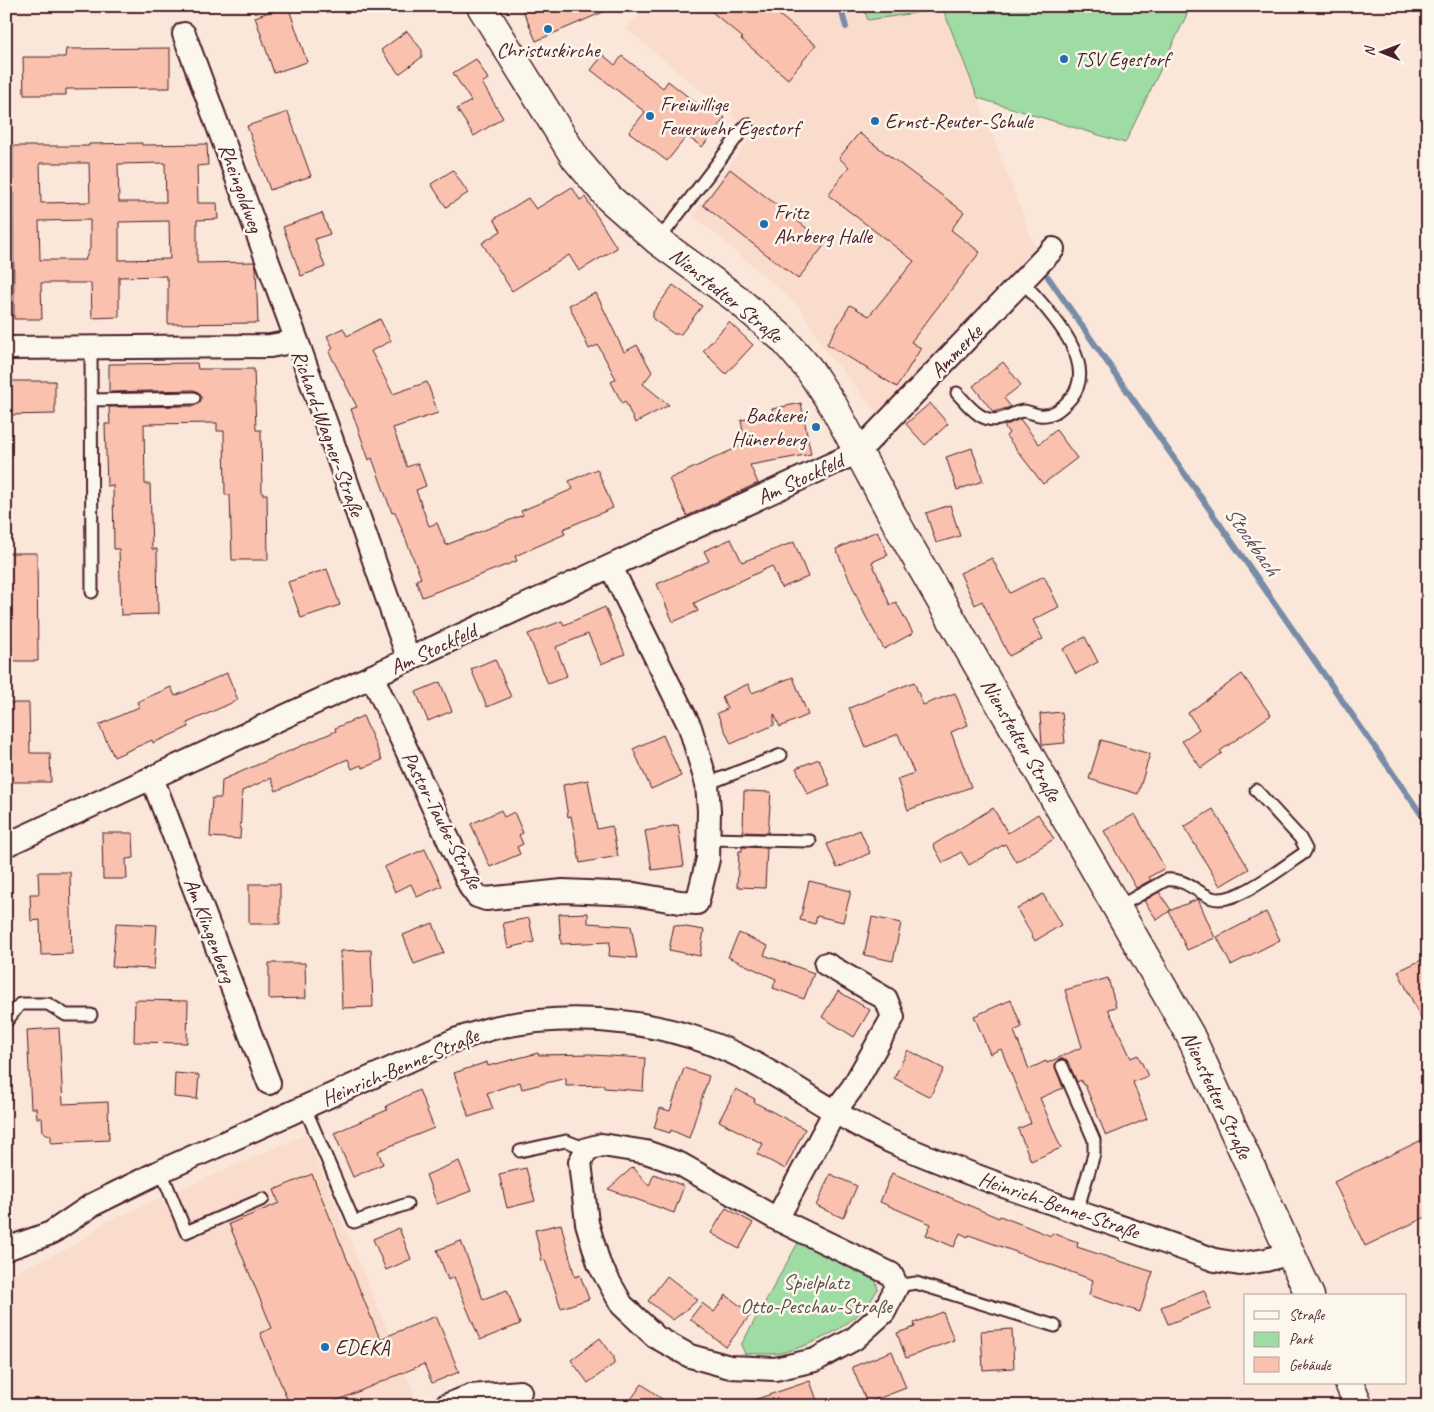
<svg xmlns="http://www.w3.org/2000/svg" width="1434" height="1412" viewBox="0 0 1434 1412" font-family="Caveat,sans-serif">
  <rect width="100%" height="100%" fill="#fae7d9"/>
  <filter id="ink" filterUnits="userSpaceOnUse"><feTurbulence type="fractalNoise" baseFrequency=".02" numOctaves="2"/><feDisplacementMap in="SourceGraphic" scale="10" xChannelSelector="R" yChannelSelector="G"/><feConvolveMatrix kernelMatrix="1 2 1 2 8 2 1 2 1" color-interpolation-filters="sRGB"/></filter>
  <g filter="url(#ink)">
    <path fill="#fadccc" d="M651,6H863L868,20L943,8L1038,254L878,415L826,351L799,306L693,215L753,134L625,28Z
      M306,1134L419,1406H6V1279L19,1270L72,1247L104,1223Z"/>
    <path fill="#9edca3" stroke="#747e67" d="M863,6H1191L1125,143L978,98L943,9L868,20Z
      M799,1241L874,1276L878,1288C863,1322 815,1345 780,1353C769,1355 756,1353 745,1354L741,1345Z"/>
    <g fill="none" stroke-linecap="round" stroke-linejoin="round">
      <path stroke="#798ca7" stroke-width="6" d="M840,6L846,27
        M1048,277L1428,824"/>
    </g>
    <path fill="#f9c1ae" stroke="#4a1f2b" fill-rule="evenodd" d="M285,6H288L307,62L274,73L255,17Z
      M521,6H617L536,41Z
      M705,6H784L778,14L816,45L788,79L741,39L743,38Z
      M407,31L422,50V57L399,74L381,50Z
      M170,48V88L66,89V95H24L23,57H65L66,49Z
      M603,55L615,65L622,56L663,88L668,81L700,106L704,101L725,118L702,147L687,136L667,161L629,132L645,112L591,70Z
      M476,59L488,79L482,83L503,118L474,136L457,109L471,101L453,73Z
      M288,112L311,176L270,190L247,126Z
      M859,133L964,212L951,230L980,252L911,342L921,348L897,387L827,344L850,305L869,316L914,261L828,195L849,167L839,158Z
      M142,143V145L207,144L208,165L197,166L198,203H217L218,219L197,220V263L254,262L256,268L258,323L168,324V279H166V276L119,277V317L92,318L91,283H41L42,319H14L13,146H89V144ZM40,163H89L90,202L41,203ZM165,163L166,202H119L118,164ZM90,220V248L85,260H40L39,221ZM169,221L170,259L119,260V222Z
      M730,169L826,243L798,279L703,205Z
      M453,170L468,193L446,207L431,184Z
      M572,187L580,200L585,197L617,248L579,271L569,255L512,291L482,243L501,231L494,219L528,198L536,209Z
      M322,213L330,234L315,239L325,267L301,276L283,227Z
      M673,285L702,306L681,334H674L653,319V312Z
      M596,293L624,352L637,345L652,372L643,384L669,405L635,423L625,401L622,403L611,382L616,379L598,345L589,349L569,305Z
      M380,319L391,341L371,351L393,394L427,382L438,413L393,428L407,467L418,463L426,486L416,490L429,526L437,523L446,545L523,515L521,511L573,489L569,481L597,469L613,508L563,529L565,534L515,556L517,561L422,597L416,580L421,578L395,512L392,513L372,458L369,460L351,409L357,407L329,352L333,348L327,336L343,328L347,336Z
      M729,322L753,345L726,374L703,351Z
      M1003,362L1021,385L1004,398L1011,407L993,412L973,386Z
      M197,363L198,369H254L256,430H261L262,494H267L268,560H232L230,495H225L224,431H217V423L144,424L145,484H150L152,549H157L158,614L121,615L119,549H114L113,485L107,486L105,424H110L109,407L194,406L200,402L201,397L198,392L194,390L109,392V364Z
      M6,381H55V414L6,415Z
      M801,403L811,454L750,465L758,483L687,516L669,479L745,444L741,420L773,414L772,409Z
      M930,403L948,424L925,445L906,424Z
      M1020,419L1039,444L1056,430L1077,458L1043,484L1006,436L1009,433L1004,426Z
      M972,448L983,481L957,490L946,457Z
      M950,505L960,536L936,543L926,513Z
      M877,531L888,555L872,562L890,605L896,602L913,633L884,649L865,615L836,549Z
      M731,539L742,562L794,542L808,577L781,588L772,566L694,603L698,611L673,622L657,584L709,561L704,551Z
      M6,553H37L38,661H6Z
      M992,558L1010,593L1044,576L1059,607L1033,620L1043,639L1009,656L982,601L975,605L960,573Z
      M327,569L340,605L301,618L288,582Z
      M605,607L625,654L601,664L588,634L556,647L567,676L548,684L528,634L562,621L564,625Z
      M1085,637L1098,662L1076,674L1063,649Z
      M495,659L511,697L487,707L471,669Z
      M227,673L238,700L187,723L189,727L153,743L152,740L114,757L99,725L139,707L137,702L171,687L175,696Z
      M1242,674L1271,715L1220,751L1222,753L1201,768L1182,741L1199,729L1188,713Z
      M793,677L808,715L780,727L774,714V725L731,744L717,713L727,709L722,696L748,684L752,693Z
      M440,682L452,711L428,721L416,692Z
      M914,682L923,705L955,693L968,725L951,732L971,787L908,810L897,779L914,773L898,734L866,747L849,708Z
      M7,703H29L30,753H50L51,782H6Z
      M1062,712L1065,743L1042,745L1040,714Z
      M363,716L382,760L363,768L361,765L352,769L348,759L276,791L271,778L242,791L240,839L210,837L212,798H221L222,780L336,731L335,728Z
      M663,735L681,776L651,789L633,749Z
      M1101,740L1150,754L1138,794L1089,779Z
      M819,759L830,785L807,794L796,768Z
      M588,780L597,829L612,826L618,856L580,863L571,816L568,817L563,785Z
      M744,791L771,792L768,833L743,832Z
      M993,808L1008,833L1038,814L1054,839L1016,862L1005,844L969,865L961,852L943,863L933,845Z
      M1213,809L1249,869L1220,886L1184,827Z
      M501,810L504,817L514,812L523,833L519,835L523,844L517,847L520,854L490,867L471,824Z
      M1135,814L1165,868L1149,877L1151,880L1136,888L1104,831Z
      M678,825L684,866L652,870L645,831Z
      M860,830L870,853L837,868L827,844Z
      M102,833H133L134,858L126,859L127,879H103Z
      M742,847L767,848L765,888L737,887L739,851H742Z
      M425,849L442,886L417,897L411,884L395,892L384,867Z
      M38,872H70L72,954L41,955L40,920L31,921L30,894H39Z
      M809,881L851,891L843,922L817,916L815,924L800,920Z
      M249,884H280V924H249Z
      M1159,892L1171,910L1157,920L1144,901Z
      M1043,894L1061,925L1035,941L1017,909Z
      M1198,899L1215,938L1187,950L1169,911Z
      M1266,912L1280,940L1231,965L1217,937Z
      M588,913V923L631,926L637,958L609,956L610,942L561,944L559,914Z
      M872,917L901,923L893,961L864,955Z
      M529,918L534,942L508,948L503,923Z
      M116,923L157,925L154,969L112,967Z
      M433,923L444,953L414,964L403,935Z
      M674,925L704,930L700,956L669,950Z
      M739,933L768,946L764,955L814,973L804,999L773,988L776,979L728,957Z
      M371,950L373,1007L342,1008L340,951Z
      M1428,957V1033L1398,971Z
      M269,963H305L306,998L269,999Z
      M1108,978L1116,1007L1108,1009L1131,1058L1138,1055L1148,1076L1133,1082L1147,1119L1106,1136L1085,1085H1083L1081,1080L1077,1082L1067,1060L1060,1059L1056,1062L1055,1066L1063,1088L1040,1098L1061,1148L1031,1161L1018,1129L1031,1123L1001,1049L990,1054L974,1016L1011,1000L1022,1027L1014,1031L1029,1069L1046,1061L1047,1063L1082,1047L1065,990Z
      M838,991L870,1010L854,1037L822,1017Z
      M135,1000L188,1001L187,1043L134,1042Z
      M59,1028L63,1104L108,1102L109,1140L51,1143V1136L43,1132L42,1118H37L36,1108H31L27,1030Z
      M908,1050L944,1069L930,1097L894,1078Z
      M538,1053L539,1055L592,1054V1055L645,1058L643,1091L604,1088V1085L566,1086V1078L522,1089L520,1082L487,1093L493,1109L469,1117L454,1073L487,1062L488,1066Z
      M684,1068L709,1076L689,1138L671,1130L670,1133L654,1128L660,1108L670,1111Z
      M175,1073L199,1075L197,1099L174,1097Z
      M736,1089L755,1099L754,1102L805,1129L785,1169L757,1154L763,1144L719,1121Z
      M419,1090L434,1128L378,1151L383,1164L353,1177L334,1133L387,1110L386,1106Z
      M1428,1137V1216L1365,1246L1334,1182Z
      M459,1161L471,1191L437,1204L426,1175Z
      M633,1167L649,1186L654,1174L684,1186L674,1213L608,1189Z
      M526,1168L535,1201L507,1208L499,1174Z
      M892,1173L999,1218L1000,1216L1051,1236L1052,1233L1078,1242L1077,1247L1153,1272L1140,1312L1089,1295L1093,1280L969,1235L968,1237L960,1233L954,1247L926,1235L931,1224L880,1202Z
      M312,1174L380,1339L436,1316L459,1372L432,1383L424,1364L324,1406H290L260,1333L272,1328L229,1224L279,1203L274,1190Z
      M830,1174L857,1186L843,1218L816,1206Z
      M726,1208L753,1223L739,1249L711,1233Z
      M561,1224L575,1277L580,1275L589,1299L561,1308L545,1260L542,1261L535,1230Z
      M399,1228L411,1259L386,1270L373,1239Z
      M461,1241L483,1299L507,1290L520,1324L480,1340L454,1277L448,1280L437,1250Z
      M667,1276L698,1300L673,1320L648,1301Z
      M1204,1290L1211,1308L1168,1324L1161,1307Z
      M726,1295L751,1314L726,1347L690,1319L702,1303L714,1312Z
      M943,1312L954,1340L906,1358L897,1333L915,1327L914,1323Z
      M1012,1329L1014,1368L983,1370L981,1331Z
      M600,1338L614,1357V1364L588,1383L571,1360Z
      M892,1351L906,1388L867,1403L852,1367Z
      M810,1381L819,1406H746L745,1403Z
      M642,1384L671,1406H626Z"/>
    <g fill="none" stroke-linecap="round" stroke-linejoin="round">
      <g stroke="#4a1f2b" stroke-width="15">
        <path id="service" d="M658,241L747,124
          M91,348L92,592
          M957,393C968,405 983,426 1003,418C1011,416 1016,411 1024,411C1029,412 1034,414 1039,415C1053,417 1062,408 1071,398C1101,362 1045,307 1022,281
          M91,400L194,398
          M707,784L781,755
          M708,839L810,841
          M1118,907L1166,880C1185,878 1196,892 1212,898C1235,906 1284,866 1304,853L1306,849L1300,838L1256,790
          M6,1022L20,1004H48L66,1015H91
          M1062,1066L1094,1140V1154L1077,1211
          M305,1108L354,1222L407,1204
          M520,1151L566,1141L587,1149
          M161,1171L186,1232L263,1199
          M897,1286L916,1283L1055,1326"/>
      </g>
      <g stroke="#4a1f2b" stroke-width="26">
        <path id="minor" d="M184,34L297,341
          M6,348L270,346L297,341L409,660
          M372,676L471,888L477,896L486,899L563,891L634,894L680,902L697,903L708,859L709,811L707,784L690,727L611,567
          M152,778L269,1083
          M6,845L858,452L1053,249
          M777,1219L680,1164L646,1152L602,1145L587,1149L580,1162L587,1223L599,1264L622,1305L656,1337L690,1356L730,1367L775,1369L815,1360L854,1339L884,1312L897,1286L891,1274L777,1219L835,1111L853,1087L893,1017L886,999L826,964
          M6,1249L51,1233L92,1205L161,1171L455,1040C469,1036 483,1030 498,1027C580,1010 673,1021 748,1060C799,1087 848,1124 901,1146C1003,1189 1110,1222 1215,1260L1240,1264L1266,1260L1291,1253
          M445,1406L471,1396L520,1392"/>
      </g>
      <g stroke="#4a1f2b" stroke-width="31">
        <path id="secondary" d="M481,6L576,159L609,198L658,241L737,299L783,339L809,369L834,407L902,533L1190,1035L1310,1296
          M1349,1383L1359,1406"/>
      </g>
      <use href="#service" stroke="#fbf7ec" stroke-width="11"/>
      <use href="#minor" stroke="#fbf7ec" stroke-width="22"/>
      <use href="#secondary" stroke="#fbf7ec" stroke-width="28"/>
    </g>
  </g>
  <g fill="#1f6fb2" stroke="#fbf7ec" stroke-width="2">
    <circle cx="548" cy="29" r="5"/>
    <circle cx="1064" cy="59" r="5"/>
    <circle cx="650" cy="116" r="5"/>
    <circle cx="875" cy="121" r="5"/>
    <circle cx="764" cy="224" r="5"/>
    <circle cx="816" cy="427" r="5"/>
    <circle cx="325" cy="1347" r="5"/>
  </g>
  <g text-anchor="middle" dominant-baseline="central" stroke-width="5" stroke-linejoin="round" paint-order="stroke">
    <g font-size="21" fill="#4a1f2b" stroke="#fbf7ec" text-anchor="start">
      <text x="548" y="50" text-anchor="middle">Christuskirche</text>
      <text x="1074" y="59">TSV Egestorf</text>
      <text x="660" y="104">Freiwillige<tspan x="660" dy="24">Feuerwehr Egestorf</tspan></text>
      <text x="885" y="121">Ernst-Reuter-Schule</text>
      <text x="774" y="212">Fritz<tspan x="774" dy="24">Ahrberg Halle</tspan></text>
      <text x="806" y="415" text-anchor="end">Backerei<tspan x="806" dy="24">Hünerberg</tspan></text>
      <text x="335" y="1347">EDEKA</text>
    </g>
    <g font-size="21" fill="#4a1f2b" stroke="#fbf7ec">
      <text transform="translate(241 188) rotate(70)">Rheingoldweg</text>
      <text transform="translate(726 295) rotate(39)">Nienstedter Straße</text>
      <text transform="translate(956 351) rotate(-46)">Ammerke</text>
      <text transform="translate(328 433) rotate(70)">Richard-Wagner-Straße</text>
      <text transform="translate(800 479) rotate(-25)">Am Stockfeld</text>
      <text transform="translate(433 649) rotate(-25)">Am Stockfeld</text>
      <text transform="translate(1021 740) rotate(60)">Nienstedter Straße</text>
      <text transform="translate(442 820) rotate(63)">Pastor-Taube-Straße</text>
      <text transform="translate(210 930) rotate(69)">Am Klingenberg</text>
      <text transform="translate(400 1067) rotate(-23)">Heinrich-Benne-Straße</text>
      <text transform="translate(1217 1095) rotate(65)">Nienstedter Straße</text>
      <text transform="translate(1059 1205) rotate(19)">Heinrich-Benne-Straße</text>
    </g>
    <g font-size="21" fill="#5f4e49" stroke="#fbf7ec">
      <text x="816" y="1282">Spielplatz<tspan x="816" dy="24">Otto-Peschau-Straße</tspan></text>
    </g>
    <g font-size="22" font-style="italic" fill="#5e4c5e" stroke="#fbf7ec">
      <text transform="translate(1252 541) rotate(55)">Stockbach</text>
    </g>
  </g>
  <rect width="1434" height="1412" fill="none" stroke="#fbf7ec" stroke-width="25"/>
  <rect x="12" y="12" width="1409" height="1387" fill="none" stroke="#4a1f2b" stroke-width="2" filter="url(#ink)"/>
  <rect x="1244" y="1294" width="162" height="90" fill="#fbf7ec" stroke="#b4a19f"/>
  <rect x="1254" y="1311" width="25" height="8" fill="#fbf7ec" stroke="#b4a19f"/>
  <text x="1289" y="1320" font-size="15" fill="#4a1f2b">Straße</text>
  <rect x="1254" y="1332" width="25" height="15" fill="#9edca3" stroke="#b4a19f"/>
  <text x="1289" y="1344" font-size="15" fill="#4a1f2b">Park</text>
  <rect x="1254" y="1357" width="25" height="15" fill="#f9c1ae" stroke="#b4a19f"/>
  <text x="1289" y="1370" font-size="15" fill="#4a1f2b">Gebäude</text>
  <g transform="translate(1382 52) rotate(271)" stroke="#fbf7ec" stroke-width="4" paint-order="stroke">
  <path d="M0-4L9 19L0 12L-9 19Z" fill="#4a1f2b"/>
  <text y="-8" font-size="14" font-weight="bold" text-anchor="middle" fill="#4a1f2b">N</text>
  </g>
</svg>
